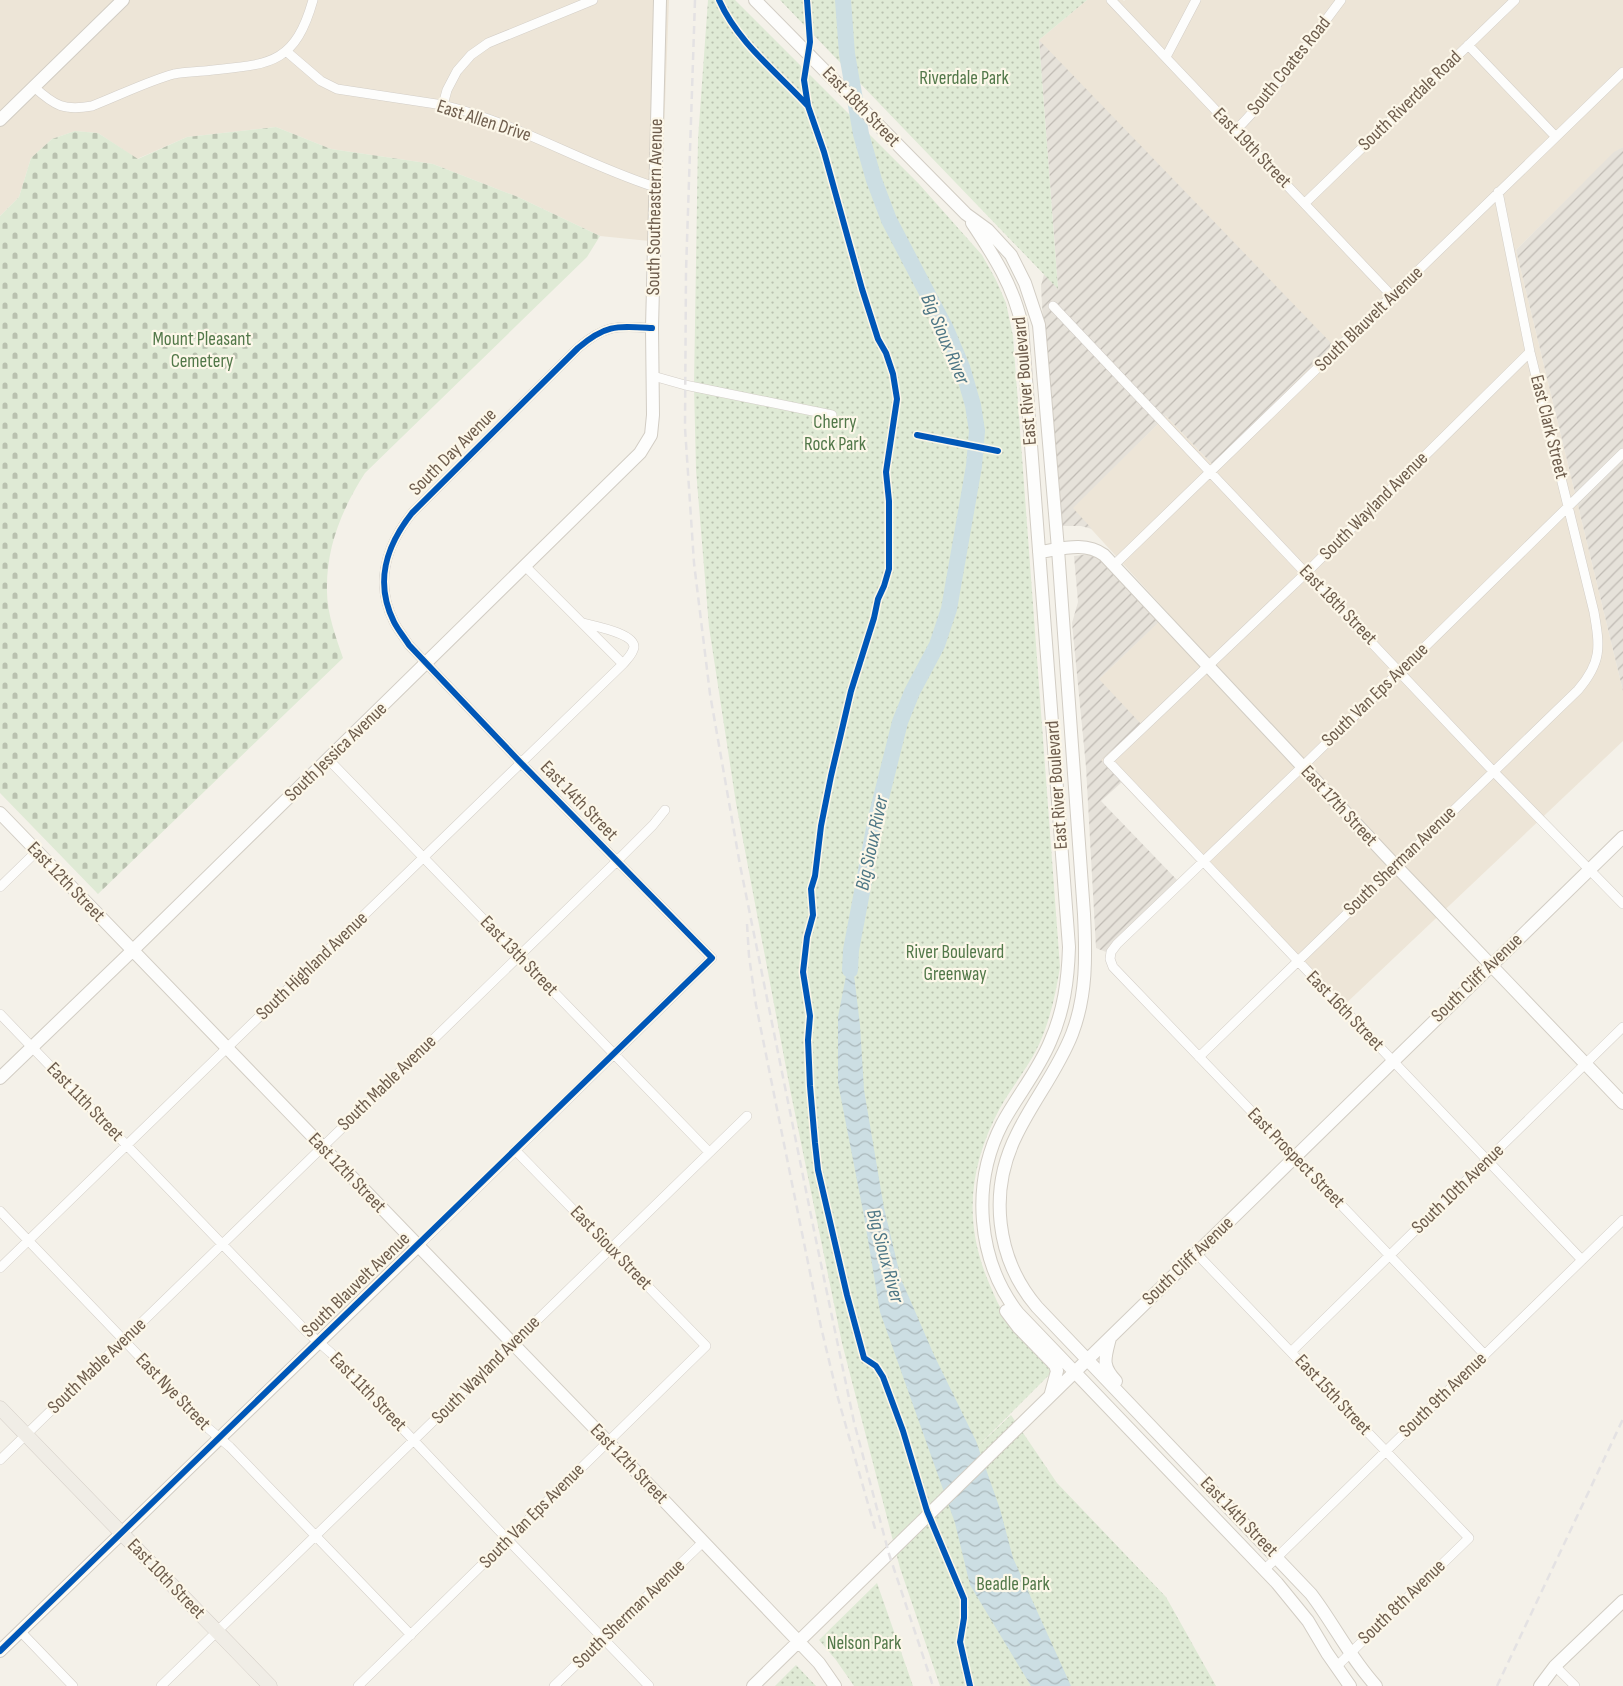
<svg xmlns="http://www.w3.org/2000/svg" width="1623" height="1686" viewBox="0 0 1623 1686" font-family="'Sofia Sans Condensed',sans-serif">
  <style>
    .residential { fill: #ede5d7 }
    .industrial { fill: url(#industrial-furrows) }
    .cemetery { fill: url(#cemetery-stones) }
    .park { fill: url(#park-dots); fill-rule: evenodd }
    .water { fill: url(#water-waves) }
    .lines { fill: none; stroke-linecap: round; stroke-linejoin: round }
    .river { stroke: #ccdee3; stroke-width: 16 }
    .street-casing { stroke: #d3cec7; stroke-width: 10 }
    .secondary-casing { stroke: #d2cdc4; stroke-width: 14 }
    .primary-casing { stroke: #d3cdc6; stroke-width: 15 }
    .street { stroke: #fdfdfc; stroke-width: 9 }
    .secondary { stroke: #fdfdfc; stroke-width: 12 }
    .primary { stroke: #f0ede6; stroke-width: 14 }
    .rail { stroke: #e4e2e3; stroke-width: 2.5; stroke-dasharray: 8 5; stroke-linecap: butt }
    .cycleway-casing { stroke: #fcf7e9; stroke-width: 9 }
    .cycleway { stroke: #0057b8; stroke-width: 6 }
    .labels { text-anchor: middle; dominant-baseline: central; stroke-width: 4.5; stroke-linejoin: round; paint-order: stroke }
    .street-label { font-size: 19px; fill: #6e5d4d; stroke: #fcf7e9 }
    .park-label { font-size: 19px; fill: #527849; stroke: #fcf7e9 }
    .water-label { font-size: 20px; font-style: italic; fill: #4d7685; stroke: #fcf7e9 }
  </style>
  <defs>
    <pattern id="industrial-furrows" width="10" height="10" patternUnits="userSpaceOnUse" patternTransform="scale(1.25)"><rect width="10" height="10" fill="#e6e2da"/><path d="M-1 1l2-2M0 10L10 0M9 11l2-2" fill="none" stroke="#bfbab3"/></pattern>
    <pattern id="cemetery-stones" width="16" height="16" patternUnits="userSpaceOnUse" patternTransform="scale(1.25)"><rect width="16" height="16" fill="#dfead5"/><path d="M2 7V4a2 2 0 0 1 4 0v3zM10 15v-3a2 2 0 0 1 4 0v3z" fill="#b9c1af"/></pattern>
    <pattern id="park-dots" width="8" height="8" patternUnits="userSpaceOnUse" patternTransform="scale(1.25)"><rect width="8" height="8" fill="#dfead5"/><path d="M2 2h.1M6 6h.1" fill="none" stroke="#b9c1af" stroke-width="1.8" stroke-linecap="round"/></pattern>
    <pattern id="water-waves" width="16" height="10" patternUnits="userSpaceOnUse" patternTransform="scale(1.25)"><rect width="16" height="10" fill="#ccdee3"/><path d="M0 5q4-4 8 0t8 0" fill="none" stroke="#aab7ba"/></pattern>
  </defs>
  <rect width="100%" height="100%" fill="#f4f1e9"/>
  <path class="residential" d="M0,0H669L661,211L659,242L600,236L518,197L433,164L331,149L276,127L187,137L137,159L98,133L75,131L52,139L31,158L19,197L0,216Z
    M1087,0H1123L1124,1L1125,0H1623V147L1614,153L1516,250L1623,691V741L1339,1010L1101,761L1098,680L1168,613L1072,508L1166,416L1212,464L1039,40Z"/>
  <path class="industrial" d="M1039,40L1333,345L1212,464L1166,416L1073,508L1092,529L1081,526H1060L1043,322L1041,286L1044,274L1058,288Z
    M1623,147V691L1516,250L1614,152Z
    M1089,554L1098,558L1159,622L1099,679L1141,724L1101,760L1122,782L1101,801L1178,881L1106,952L1096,948L1086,767L1072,623L1078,602L1074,556Z"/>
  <path class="cemetery" d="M276,127L331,149L433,164L518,197L600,236L587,257L365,473C342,509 326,547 327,591C327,614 336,637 343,658L98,894L0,793V216L19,197L31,158L52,139L75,131L98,133L138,159L187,137Z"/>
  <path class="park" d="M708,0H735L919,184L982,255L996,280L1006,303L1013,336L1060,967C1056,992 1051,1016 1041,1040C1031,1064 1013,1085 1000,1108C969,1166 963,1222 989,1283C994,1295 1000,1309 1008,1320C1021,1338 1038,1354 1053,1371L974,1450L1011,1415L1057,1483L1166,1597L1216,1686H940L900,1568L842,1343L791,1094L736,803L709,627L696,470L694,386L698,139ZM895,744V745L857,919L876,818Z
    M780,0H1087L1039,40L1058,289Z
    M877,1583L913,1686H854L836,1660L819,1640Z
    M796,1665L816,1686H775Z"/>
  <path class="water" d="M851,950L860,1025L864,1090L884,1208L901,1279L934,1355L976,1441L1000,1509L1013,1558L1071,1686H1031L970,1585L955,1523L880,1312L864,1216L838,1083V1017Z"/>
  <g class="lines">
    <path class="river" d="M843,0L847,54L861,134L874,180L889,220L946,329L962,367L973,405L977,431L974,466L949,609L937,645L912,692L900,722L876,818L851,950L850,970"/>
    <g class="street-casing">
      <path id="street" d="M1111,0L1392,296
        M1468,45L1556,137
        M286,51L321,81L337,89L443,105C517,123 583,164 655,187
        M1166,57L1196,0
        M34,87C55,106 64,111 92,106C118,96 148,81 174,74C184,72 194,72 204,71C266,64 294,68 313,0
        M443,105L447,90L457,71L471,55L488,43L593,0
        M1235,131C1275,91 1307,45 1341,0
        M1305,203L1515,0
        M1053,306L1493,771L1623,904
        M1530,352L1307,572L1108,761L1582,1260
        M653,376L685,385L832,415
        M1114,565L1623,72
        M525,566L623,664C627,659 633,654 634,647C634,633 594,626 583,623
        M328,759L709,1152
        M0,887L37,851
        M0,1014L306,1331L331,1353L508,1540L649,1686
        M1199,1057L1578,690C1602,662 1600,647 1594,612L1530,352L1498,192
        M0,1211L209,1429L230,1447L411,1635
        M418,1246L712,958L521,763L409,645C404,637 398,630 394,622C374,582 386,546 412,513L578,348C606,324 617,326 652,328
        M1196,1253L1469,1538L1336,1667
        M0,1268L623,664
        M1292,1351L1623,1027
        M1485,1355L1113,967L1110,959L1111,952L1117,944L1302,767L1623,453
        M0,1460L617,861L653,825L665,810
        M1264,1570L1623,1220
        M21,1632L73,1686
        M1555,1666L1575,1686
        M161,1686L747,1116
        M358,1686L706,1346L515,1150
        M554,1686L703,1542"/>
    </g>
    <g class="secondary-casing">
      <path id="secondary" d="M755,0L966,214L988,230L1011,255L1025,283L1039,325L1058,549L1084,914C1086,955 1087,995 1072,1034C1058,1070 1034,1099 1017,1134C988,1191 996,1259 1037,1307L1311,1594C1334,1624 1350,1658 1376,1686
        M0,120L123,0
        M972,223C994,256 1014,287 1022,326L1069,947C1068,980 1064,1011 1050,1042C1038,1071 1017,1096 1002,1124C971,1184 977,1260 1018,1313L1277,1583L1308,1621L1327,1653L1350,1686
        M1039,552C1061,549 1085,541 1104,555L1395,865L1623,1103
        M0,813L608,1442L798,1641L819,1663L835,1686
        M0,1078L132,951L640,453L651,435L653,415L652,328L660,0
        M1006,1311L1018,1327L1055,1365L1057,1371L1051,1393
        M1110,1338C1105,1358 1101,1365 1116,1381
        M0,1651L418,1246
        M753,1686L1623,837
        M1540,1686L1555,1666L1623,1601"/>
    </g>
    <g class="primary-casing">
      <path id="primary" d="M0,1408L270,1686"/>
    </g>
    <use href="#street" class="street"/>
    <use href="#secondary" class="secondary"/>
    <use href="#primary" class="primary"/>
    <path class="rail" d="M695,0L686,271L685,428L694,563L710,694L740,865L816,1240L854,1422L889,1554L933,1686
      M747,924L749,956L756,1005L821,1327L838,1398L876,1532
      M1497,1686L1623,1419"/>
    <g class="cycleway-casing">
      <path id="cycleway" d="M719,0C738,43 777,72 808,106
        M807,0L810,42L804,80L808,106L824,152L862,289L878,339L886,353L893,374L897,399L886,472L889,501V569L884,586L878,599L874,618L851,691L831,776L821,826L815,876L811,889L813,915L807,937L803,972L810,1016L808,1040L810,1086L815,1143L818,1170L847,1295L864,1358L876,1366L883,1377L903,1431L927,1511L964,1599V1618L960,1642L970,1686
        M917,435L998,451
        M0,1651L712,958L521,763L409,645C404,637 398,630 394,622C374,582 386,546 412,513L578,348C606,324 617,326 652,328"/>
    </g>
    <use href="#cycleway" class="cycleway"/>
  </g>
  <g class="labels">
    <g class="street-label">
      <text transform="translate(1289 66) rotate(-51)">South Coates Road</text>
      <text transform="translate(1410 101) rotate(-44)">South Riverdale Road</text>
      <text transform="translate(861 107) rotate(46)">East 18th Street</text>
      <text transform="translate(484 121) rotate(18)">East Allen Drive</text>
      <text transform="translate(1252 148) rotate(46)">East 19th Street</text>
      <text transform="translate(655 207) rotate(-89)">South Southeastern Avenue</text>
      <text transform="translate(1369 319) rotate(-44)">South Blauvelt Avenue</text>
      <text transform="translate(1025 381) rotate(-95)">East River Boulevard</text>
      <text transform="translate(1549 427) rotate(76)">East Clark Street</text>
      <text transform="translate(453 452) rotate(-45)">South Day Avenue</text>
      <text transform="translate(1374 506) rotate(-45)">South Wayland Avenue</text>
      <text transform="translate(1338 605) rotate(46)">East 18th Street</text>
      <text transform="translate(1375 695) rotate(-44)">South Van Eps Avenue</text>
      <text transform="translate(336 752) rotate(-44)">South Jessica Avenue</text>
      <text transform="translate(1057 785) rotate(-94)">East River Boulevard</text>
      <text transform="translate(579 801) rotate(46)">East 14th Street</text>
      <text transform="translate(1339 806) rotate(47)">East 17th Street</text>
      <text transform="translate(1400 861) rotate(-44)">South Sherman Avenue</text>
      <text transform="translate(66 882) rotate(46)">East 12th Street</text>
      <text transform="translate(519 956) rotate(46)">East 13th Street</text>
      <text transform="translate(312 966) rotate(-44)">South Highland Avenue</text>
      <text transform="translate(1477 978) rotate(-44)">South Cliff Avenue</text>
      <text transform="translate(1345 1011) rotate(46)">East 16th Street</text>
      <text transform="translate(387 1083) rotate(-44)">South Mable Avenue</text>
      <text transform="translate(85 1102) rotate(46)">East 11th Street</text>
      <text transform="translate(1296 1158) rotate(46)">East Prospect Street</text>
      <text transform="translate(347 1173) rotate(46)">East 12th Street</text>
      <text transform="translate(1458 1189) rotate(-44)">South 10th Avenue</text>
      <text transform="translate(611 1248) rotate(46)">East Sioux Street</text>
      <text transform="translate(1188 1261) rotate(-44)">South Cliff Avenue</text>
      <text transform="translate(356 1285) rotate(-44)">South Blauvelt Avenue</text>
      <text transform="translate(97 1366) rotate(-44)">South Mable Avenue</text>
      <text transform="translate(486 1370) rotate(-45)">South Wayland Avenue</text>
      <text transform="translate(173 1392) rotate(46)">East Nye Street</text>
      <text transform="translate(368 1392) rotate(46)">East 11th Street</text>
      <text transform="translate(1333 1395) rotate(47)">East 15th Street</text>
      <text transform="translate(1443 1395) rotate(-44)">South 9th Avenue</text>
      <text transform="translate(629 1464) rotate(46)">East 12th Street</text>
      <text transform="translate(532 1516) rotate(-45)">South Van Eps Avenue</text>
      <text transform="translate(1239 1517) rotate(46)">East 14th Street</text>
      <text transform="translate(166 1579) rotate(46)">East 10th Street</text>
      <text transform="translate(1402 1602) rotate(-44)">South 8th Avenue</text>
      <text transform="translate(629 1614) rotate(-44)">South Sherman Avenue</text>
    </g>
    <g class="park-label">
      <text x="964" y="78">Riverdale Park</text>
      <text x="202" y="339">Mount Pleasant<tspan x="202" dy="22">Cemetery</tspan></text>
      <text x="835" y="422">Cherry<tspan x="835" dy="22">Rock Park</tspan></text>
      <text x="955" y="952">River Boulevard<tspan x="955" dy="22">Greenway</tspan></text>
      <text x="1013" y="1584">Beadle Park</text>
      <text x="864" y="1643">Nelson Park</text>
    </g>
    <g class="water-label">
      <text transform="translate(945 339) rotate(67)">Big Sioux River</text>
      <text transform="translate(872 843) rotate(-78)">Big Sioux River</text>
      <text transform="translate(885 1256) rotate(75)">Big Sioux River</text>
    </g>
  </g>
</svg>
